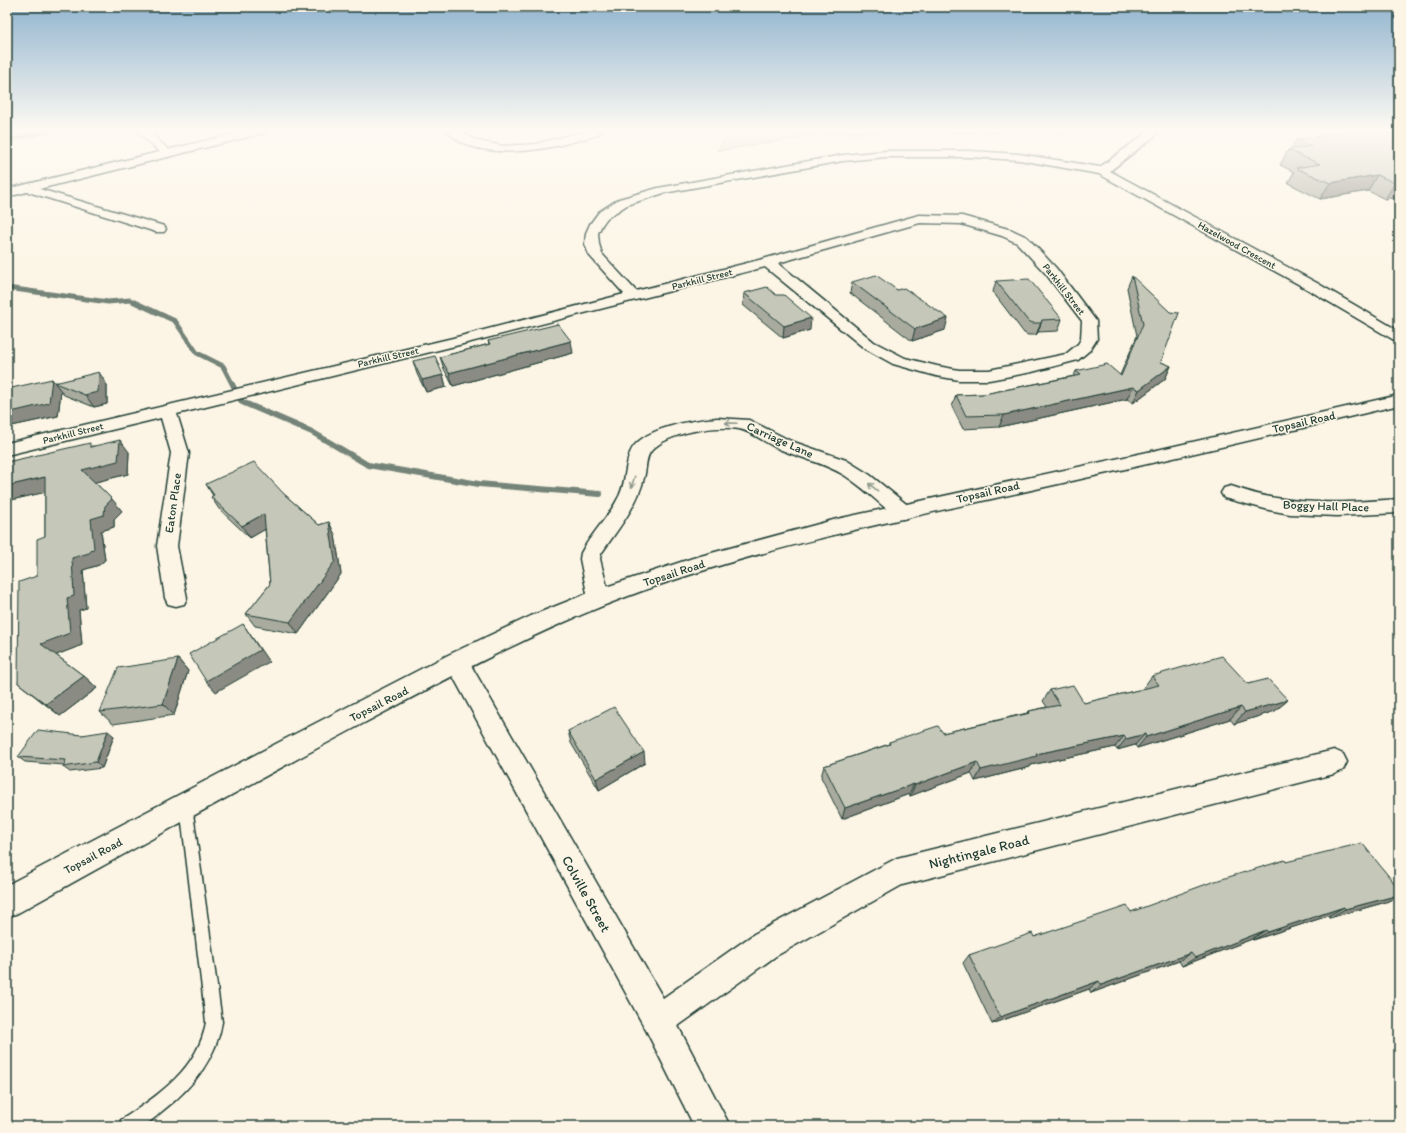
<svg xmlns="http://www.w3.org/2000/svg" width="1406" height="1133" viewBox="0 0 1406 1133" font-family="Itim,sans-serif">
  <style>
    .green { fill: #dcdacc; stroke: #7e8c80 }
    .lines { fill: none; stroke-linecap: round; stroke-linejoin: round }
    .stream-far2 { stroke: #758479; stroke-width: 4 }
    .stream-far1 { stroke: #758479; stroke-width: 5 }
    .stream { stroke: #758479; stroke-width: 6 }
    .service-casing { stroke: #1f3d34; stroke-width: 3 }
    .minor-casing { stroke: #1f3d34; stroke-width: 3 }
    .secondary-casing { stroke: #1f3d34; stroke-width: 3 }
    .primary-casing { stroke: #1f3d34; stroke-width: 3 }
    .service { fill: #fcf5e5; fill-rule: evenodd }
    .minor { fill: #fcf5e5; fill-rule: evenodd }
    .secondary { fill: #fcf5e5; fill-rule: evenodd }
    .primary { fill: #fcf5e5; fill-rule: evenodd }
    .wall { fill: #a9ab9f; stroke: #1f3d34 }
    .shaded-wall { fill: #8a8b82; stroke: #1f3d34 }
    .building { fill: #c5c7b9; stroke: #1f3d34 }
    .oneway { stroke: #8e998c }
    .labels { text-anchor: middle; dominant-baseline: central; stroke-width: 3; stroke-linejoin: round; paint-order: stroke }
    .far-street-label { font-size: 10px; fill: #1f3d34; stroke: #fcf5e5 }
    .street-label { font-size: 12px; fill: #1f3d34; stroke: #fcf5e5 }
    .near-street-label { font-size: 14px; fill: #1f3d34; stroke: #fcf5e5 }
  </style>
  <rect width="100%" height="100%" fill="#fcf5e5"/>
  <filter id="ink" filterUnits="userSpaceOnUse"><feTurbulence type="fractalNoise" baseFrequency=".025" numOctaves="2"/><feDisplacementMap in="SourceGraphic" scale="8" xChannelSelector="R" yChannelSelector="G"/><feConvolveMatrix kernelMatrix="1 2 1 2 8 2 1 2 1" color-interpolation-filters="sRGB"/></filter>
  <g filter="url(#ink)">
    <path class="green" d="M730,131H1069L1063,136L1047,132L846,133L813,135L717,151Z"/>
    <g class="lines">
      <path class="stream-far2" d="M7,140L50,131"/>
      <path class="stream-far1" d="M7,288L108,302L130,300L175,321L197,353L223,366L238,395"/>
      <path class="stream" d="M238,394L242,402L312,432L368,465L479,484L600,494"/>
      <g class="service-casing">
        <path id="service" d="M186,800L191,802L192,806L222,1022C216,1060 191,1089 161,1112C156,1117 147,1125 140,1126C134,1127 126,1126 119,1126L121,1120C158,1096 199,1068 206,1022L180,806L181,802Z"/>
      </g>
      <g class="minor-casing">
        <path id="minor" d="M137,131H149L173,154L168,157L164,156Z
          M447,131H460L478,141L503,146L536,144L585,131H602C596,137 584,139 576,141C541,151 475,162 447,131Z
          M1149,131H1161L1110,171L1317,283L1399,331V342L1394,340L1307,289L1099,174L1019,160L970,157H886L843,161L664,193L627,205L607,218L602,225L598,233L599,244L602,254L636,291L763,259L919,215L962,216L1012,230L1027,237L1056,268L1096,321L1097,339L1090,350L1078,360L1032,372L989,380H959L936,376L893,364L864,348L765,267L459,345L177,414L189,453L177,546L187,598L184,604L176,606L168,604L165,598L157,546L171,453L161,418L7,455V443L453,338L624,294L589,255L585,244L586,233L590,224L599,212L619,199L658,188L843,155L886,151H970L1019,154L1100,167ZM920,223L961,224L1002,236L1017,243L1046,274L1082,321L1081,339L1078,344L1066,354L989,370H959L937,366L905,358L874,342L778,263Z
          M26,185L164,226L166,229L164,232H156L22,190L20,188L22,186Z
          M717,418L749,420L791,441L846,460L870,475L910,507L913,512L910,517L903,519L896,517C879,503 863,487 844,475C824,463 801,458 779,449C767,444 751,431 739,429C715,425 669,432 652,450C645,457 647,468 644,478C637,507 617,530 601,554L600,559L610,598L607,604L599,606L591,604L588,598L580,559L581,553C591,534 607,519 617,500C626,486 624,469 630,453C639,428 694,420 717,418Z
          M1231,486C1246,491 1261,496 1276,498C1316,505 1358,502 1399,499V513L1337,516L1290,514L1269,510L1224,498L1221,493L1224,488Z
          M457,652L465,655L663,998L754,934L897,858L1334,750L1343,754L1347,762L1343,770L1334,774L902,885L776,956L678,1026L730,1126H694L647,1032L449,669L445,662L449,655Z"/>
      </g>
      <g class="secondary-casing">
        <path id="secondary" d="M245,131H265L264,133L7,197V189Z"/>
      </g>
      <g class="primary-casing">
        <path id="primary" d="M1399,395V405C1266,437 1133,468 1000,497C867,527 731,555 605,605C522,638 443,681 364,723C248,785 133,849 18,913L7,917V885L289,737L448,655L531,616L591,592L693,558L837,519L1157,450Z"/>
      </g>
      <use href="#service" class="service"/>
      <use href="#minor" class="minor"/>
      <use href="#secondary" class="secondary"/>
      <use href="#primary" class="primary"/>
    </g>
    <path class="wall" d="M1395,131L1399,197L1385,199L1368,191L1320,199L1288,183L1294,172L1280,165L1288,150L1291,149L1296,140Z
      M1132,276L1161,362L1171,366L1165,379L1133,403L1127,399L999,427L963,429L952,407L956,395L984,394L1074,376L1076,371L1120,375L1137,336L1127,288Z
      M996,281L1062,319L1058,331L1038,332L1036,335H1028L1024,333L993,292Z
      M852,282L945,330L912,341L850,293Z
      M744,293L810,330L783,338L743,305Z
      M488,341L573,353L453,386L444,369L440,357L489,344Z
      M413,361L443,375L446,387L426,392L417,374Z
      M55,382L107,385V404L94,407L64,395L61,391L58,416L7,427V389Z
      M93,446L129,452L128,474L95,482L122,511L114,519V527L101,531L105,560L99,565L83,570L86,608L79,610L82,645L56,655L84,676L97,688L60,716L18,683L37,576L45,536V492L7,501V462Z
      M206,484L284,494L319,525L329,522L335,535L341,574L298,634L255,626L246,614L270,584L265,529L250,538L219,509L211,497L213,496Z
      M178,659L188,671L174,715L113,724L100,712Z
      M1152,676L1248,684L1288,700L1275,711L1234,724L1230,719L1137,748L1135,745L1117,750L1115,747L1031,765L1030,767L975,781L971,773L910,796L909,794L842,819L821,777L824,766L889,744V742L943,733L1027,713L1029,711L1047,707L1043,701L1050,690L1084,703L1143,689V688Z
      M568,731L645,763L599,790L571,743Z
      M82,735L114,736L102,768L70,772L63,767L64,765L25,762L18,757Z
      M1286,862L1399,889V896L1386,902L1329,918L1328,916L1253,940L1252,939L1182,966L1179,961L1091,993L1089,989L992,1024L963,963L969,955L1034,937L1131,912Z"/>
    <path class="shaded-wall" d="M1377,175L1368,191L1320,199L1330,183Z
      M1399,182V197L1385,199L1395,183Z
      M811,318L810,330L783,338L784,326Z
      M948,318L945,330L912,341L915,329Z
      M1042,320L1038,332L1036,335L1041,323Z
      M571,341L573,353L453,386L449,373Z
      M1171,366L1165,379L1133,403L1139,390Z
      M99,372L107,385V404L94,407L85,395Z
      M443,375L446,387L426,392L422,380Z
      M52,379L61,391L58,416L7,427V413Z
      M1133,387L1127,399L999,427L1004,415Z
      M120,440L129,452L128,474L92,483L82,470Z
      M45,477L55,490L7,501V486Z
      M112,499L122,511L114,519V527L101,531L105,560L99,565L83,570L86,608L79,610L82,645L54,656L41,644L67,598L72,558L91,519Z
      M264,514L271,526L250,538L242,526Z
      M329,522L335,535L341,574L298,634L290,622Z
      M243,624L269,662L216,692L206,681Z
      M178,659L188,671L174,715L163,704Z
      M84,676L97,688L60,716L46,704Z
      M1288,700L1275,711L1234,724L1245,712Z
      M1241,707L1230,719L1137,748L1146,737Z
      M108,731L114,736L102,768L96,762Z
      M1145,734L1135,745L1117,750L1126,739Z
      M1124,736L1115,747L1031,765L1030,767L975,781L981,770L1036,754Z
      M644,752L645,763L599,790L596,779Z
      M977,762L971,773L910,796L915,785Z
      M914,784L909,794L842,819L845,808Z
      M1399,895V896L1386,902L1329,918L1345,909Z
      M1344,907L1328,916L1253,940L1268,932Z
      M1266,930L1252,939L1182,966L1195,958Z
      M1191,953L1179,961L1091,993L1101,985Z
      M1099,981L1089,989L992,1024L1000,1017Z"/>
    <path class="building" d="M1352,131H1395L1399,133V182L1395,183L1377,175L1330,183L1296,168L1320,164L1288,150L1312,146L1296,140Z
      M876,275L897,290L904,288L948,318L915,329L852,282Z
      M1132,276L1170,312L1179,313L1161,362L1171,366L1139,390L1133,387L1004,415L966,416L956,395L984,394L1081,375L1076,371L1107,364L1121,376L1143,324Z
      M1029,279L1062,319L1042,320L1041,323H1033L1028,321L996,281Z
      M767,287L776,295H784L811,318L784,326L744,293Z
      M558,324L571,341L449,373L440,357L490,344L488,341Z
      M435,356L443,375L422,380L413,361Z
      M99,372L98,392L85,395L55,383Z
      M52,379L49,403L7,413V389Z
      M120,440L118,461L82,470L112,499L105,506L104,515L91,519L94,548L89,553L72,558L74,596L67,598L70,633L41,644L84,676L46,704L18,683L19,582L37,576V539L45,536V477L7,486V462L90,443V447Z
      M254,462L284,494L319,525L329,522L335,561L290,622L246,614L270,584L264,514L242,526L211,497L214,495L206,484Z
      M243,624L260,650L206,681L189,654Z
      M1222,656L1248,684L1268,679L1288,700L1245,712L1241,707L1146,737L1145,734L1126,739L1124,736L1036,754L1037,756L981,770L977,762L915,785L914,784L845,808L824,766L890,744L889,742L938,726L943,733L1030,713L1029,711L1060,705L1050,690L1073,685L1084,703L1159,685L1152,676Z
      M178,659L163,704L100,712L118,668Z
      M614,707L644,752L596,779L568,731Z
      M38,730L82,735L108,731L96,762L63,767L66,760L18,757Z
      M1362,843L1399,889V895L1345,909L1344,907L1268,932L1266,930L1195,958L1191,953L1101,985L1099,981L1000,1017L969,955L1032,933L1034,937L1127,906L1131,912L1212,882L1285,860L1286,862Z"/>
    <defs><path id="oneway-shaft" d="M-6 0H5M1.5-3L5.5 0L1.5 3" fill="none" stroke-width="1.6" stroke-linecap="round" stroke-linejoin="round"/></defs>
    <g class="oneway">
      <use href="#oneway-shaft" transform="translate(731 423) rotate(-178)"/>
      <use href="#oneway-shaft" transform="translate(633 482) rotate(106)"/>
      <use href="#oneway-shaft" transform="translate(873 487) rotate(-141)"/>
    </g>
  </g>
  <linearGradient id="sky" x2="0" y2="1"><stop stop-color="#91b4ce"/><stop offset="0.45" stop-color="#fefaf3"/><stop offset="1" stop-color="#fefaf3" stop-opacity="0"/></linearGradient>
  <rect width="1406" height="290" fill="url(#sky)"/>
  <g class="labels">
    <g class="far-street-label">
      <text transform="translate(1237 245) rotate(29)">Hazelwood Crescent</text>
      <text transform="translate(702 279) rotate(-14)">Parkhill Street</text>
      <text transform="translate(1064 289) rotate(52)">Parkhill Street</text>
      <text transform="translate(388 357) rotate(-13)">Parkhill Street</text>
      <text transform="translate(73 433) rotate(-14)">Parkhill Street</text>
    </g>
    <g class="street-label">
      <text transform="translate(1304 422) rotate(-13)">Topsail Road</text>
      <text transform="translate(780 440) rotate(24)">Carriage Lane</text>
      <text transform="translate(988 492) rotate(-13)">Topsail Road</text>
      <text transform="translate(173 503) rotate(-82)">Eaton Place</text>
      <text transform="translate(1326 506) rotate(2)">Boggy Hall Place</text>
      <text transform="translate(674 573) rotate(-18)">Topsail Road</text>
      <text transform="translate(379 704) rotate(-27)">Topsail Road</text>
      <text transform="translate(93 856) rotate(-28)">Topsail Road</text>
    </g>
    <g class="near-street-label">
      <text transform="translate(979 852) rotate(-14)">Nightingale Road</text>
      <text transform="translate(586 894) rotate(61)">Colville Street</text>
    </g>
  </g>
  <rect width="1406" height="1133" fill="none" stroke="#fcf5e5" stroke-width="24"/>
  <rect x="12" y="12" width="1382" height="1109" fill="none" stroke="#1f3d34" stroke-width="1.5" filter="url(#ink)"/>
</svg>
